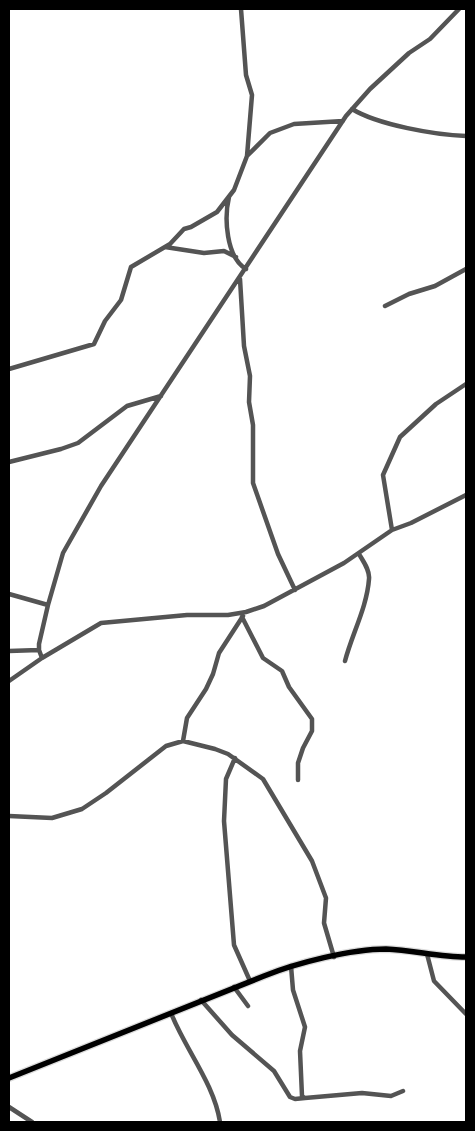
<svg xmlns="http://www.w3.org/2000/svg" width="475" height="1131" viewBox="0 0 475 1131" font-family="Rubik,sans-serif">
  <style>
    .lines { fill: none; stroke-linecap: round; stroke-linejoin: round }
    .major-casing { stroke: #dbdbdb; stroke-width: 8 }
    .minor { stroke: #545454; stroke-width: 4.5 }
    .major { stroke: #000; stroke-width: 5.5 }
  </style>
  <rect width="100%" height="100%" fill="#fff"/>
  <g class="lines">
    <g class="major-casing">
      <path id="major" d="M9,1078L264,976C296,963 351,949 386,949C413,950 439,957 466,957"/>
    </g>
    <path class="minor" d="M241,9L246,75L252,95L247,156
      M352,109C378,125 436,135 466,136
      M229,197C224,218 226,257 246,269
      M165,247L204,253L224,251L236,257
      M240,279L244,346L250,376L249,402L253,425V483L278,554L295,590
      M385,306L409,294L435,286L466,269
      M9,369L94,344L105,321L121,300L131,267L170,244L184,229L191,227L217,212L234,190L247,156L270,133L294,124L343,121
      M9,462L61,449L78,443L127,406L161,396
      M392,530L383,475L400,437L436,404L466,384
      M9,594L48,605
      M242,617L263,658L282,671L289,687L312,719V731L303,748L298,763V780
      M9,651L39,650
      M42,658L39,650V644L48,605L63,553L101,486L346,116L370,89L409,53L430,39L459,9
      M345,661C352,634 367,607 369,579C370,570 363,561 359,554
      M9,681L42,658L101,623L187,615H228L246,612L264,606L344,563L392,530L411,523L466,495
      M183,741L187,718L206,689L213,674L219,653L243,616
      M235,758L226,779L224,821L234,945L250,981
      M9,816L52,818L82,809L106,793L166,746L183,741L215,749L228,754L263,779L312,861L326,898L324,923L334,957
      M427,954L434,981L466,1014
      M291,966L293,990L305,1027L300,1051L302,1096L305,1098L362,1093L391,1096L403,1091
      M234,987L248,1006
      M201,1000L232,1035L274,1071L290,1097L295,1099L305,1098
      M171,1013C185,1049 214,1083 220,1122
      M9,1107L32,1122"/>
    <use href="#major" class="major"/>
  </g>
  <rect width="475" height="1131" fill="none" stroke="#000000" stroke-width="20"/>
</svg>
